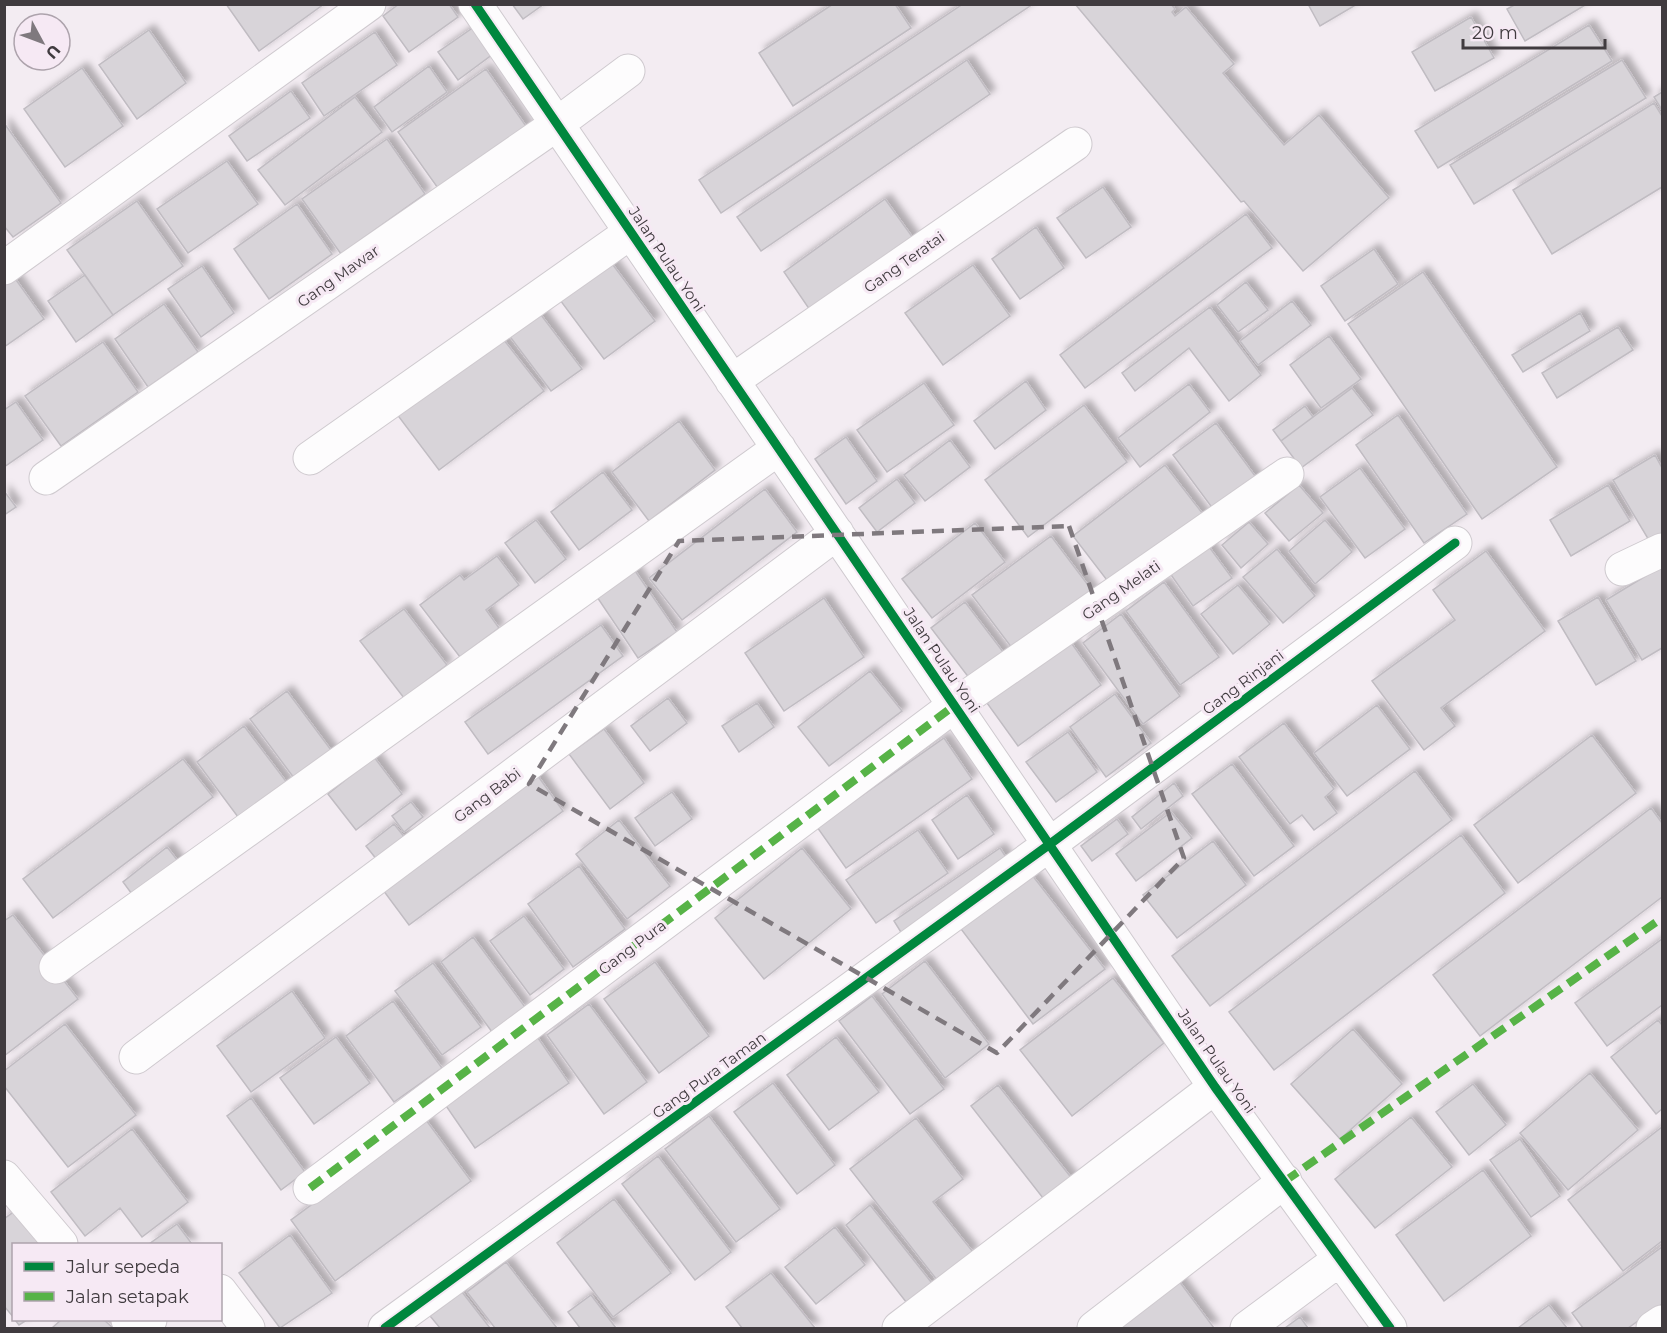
<svg xmlns="http://www.w3.org/2000/svg" width="1667" height="1333" viewBox="0 0 1667 1333" font-family="Montserrat,sans-serif">
  <style>
    .building { fill: #d8d4d9; stroke: #c0bcc2; stroke-width: 1.5; filter: url(#shadow) }
    .lines { fill: none; stroke-linecap: round; stroke-linejoin: round }
    .street-casing { stroke: #cfcacf; stroke-width: 35 }
    .street { stroke: #fdfcfd; stroke-width: 33 }
    .quiet { stroke: #57b347; stroke-width: 8; stroke-dasharray: 15 8; stroke-linecap: butt }
    .cycleway-casing { stroke: #f6e9f4; stroke-width: 13 }
    .cycleway { stroke: #00873e; stroke-width: 9 }
    .marked { fill: none; stroke: #7f797e; stroke-width: 4.5; stroke-dasharray: 12 8; stroke-linejoin: round }
    .labels { text-anchor: middle; dominant-baseline: central; stroke-width: 6; stroke-linejoin: round; paint-order: stroke }
    .street-label { font-size: 15px; fill: #403b3f; stroke: #f6e9f4 }
  </style>
  <defs>
    <filter id="shadow"><feDropShadow dx="5.5" dy="-5.5" stdDeviation="3" flood-color="#0004"/></filter>
  </defs>
  <rect width="100%" height="100%" fill="#f3ecf2"/>
  <path class="building" d="M226,4H324L259,51Z
    M399,4H449L458,17L409,52L383,16Z
    M512,4H544L523,19Z
    M833,4H895L911,28L793,106L759,53Z
    M963,4H1033L721,213L699,180Z
    M1075,4H1171L1175,9L1172,12L1175,16L1186,7L1234,64L1223,73L1284,145L1319,115L1389,198L1303,271L1244,201L1241,202Z
    M1308,4H1353L1354,6L1320,26Z
    M1516,4H1587L1525,41L1507,9Z
    M1471,17L1494,58L1435,91L1412,52Z
    M1589,25L1612,61L1438,168L1415,131Z
    M474,27L493,54L458,80L438,52Z
    M149,30L186,83L137,119L99,65Z
    M375,32L397,65L324,116L302,83Z
    M967,60L990,94L761,251L737,217Z
    M1622,60L1646,98L1474,204L1450,165Z
    M429,66L447,92L392,132L374,107Z
    M82,68L123,126L65,167L24,109Z
    M486,69L528,129L440,191L398,132Z
    M291,91L310,118L247,161L229,136Z
    M1662,92V110L1654,97Z
    M355,97L382,132L285,205L258,170Z
    M1654,103L1662,116V187L1552,254L1513,190Z
    M4,123L61,203L13,237L4,226Z
    M387,139L425,194L341,254L302,199Z
    M227,161L258,204L188,253L157,209Z
    M1103,187L1131,227L1086,258L1057,218Z
    M885,199L916,242L814,316L784,272Z
    M137,201L183,266L113,315L67,250Z
    M297,204L332,254L269,299L234,249Z
    M1246,214L1272,248L1085,388L1060,355Z
    M1036,227L1064,268L1020,299L992,259Z
    M1374,249L1398,284L1345,321L1321,286Z
    M610,261L655,321L604,359L560,300Z
    M973,265L1010,316L943,365L905,313Z
    M202,266L234,313L201,337L168,289Z
    M1423,272L1557,467L1482,519L1348,324Z
    M85,275L113,315L76,342L48,301Z
    M14,277L44,319L4,347V283Z
    M1246,282L1268,310L1238,332L1217,305Z
    M1292,301L1311,325L1258,365L1240,341Z
    M164,304L198,352L148,387L115,339Z
    M1210,307L1261,375L1229,401L1189,348L1135,391L1122,373Z
    M538,311L582,369L551,391L508,334Z
    M1580,313L1590,331L1523,372L1512,355Z
    M1618,327L1633,350L1557,398L1542,373Z
    M500,335L544,391L439,470L396,413Z
    M1329,336L1361,379L1321,408L1290,365Z
    M103,342L138,392L61,446L25,396Z
    M1026,381L1046,410L995,449L974,421Z
    M924,383L954,425L887,472L857,430Z
    M1189,384L1210,412L1140,467L1118,438Z
    M1352,388L1373,415L1301,468L1281,441Z
    M16,402L43,440L4,467V410Z
    M1084,405L1127,462L1028,537L985,480Z
    M1305,406L1313,417L1281,441L1273,430Z
    M1398,415L1467,514L1424,543L1356,445Z
    M679,421L715,470L649,521L612,472Z
    M1216,423L1261,484L1219,517L1173,455Z
    M846,437L877,481L846,504L815,459Z
    M950,440L970,467L925,501L904,475Z
    M1655,455L1662,468V535L1650,542L1613,480Z
    M1165,465L1206,518L1113,588L1073,536Z
    M1360,468L1405,529L1365,558L1320,497Z
    M603,472L632,510L579,550L551,512Z
    M897,479L915,503L877,532L859,508Z
    M1299,485L1323,513L1289,541L1265,513Z
    M1608,485L1630,521L1571,556L1550,520Z
    M765,489L797,532L682,620L649,578Z
    M4,491L16,507L4,515Z
    M536,520L566,559L535,583L505,543Z
    M1325,520L1352,552L1315,584L1289,551Z
    M1249,522L1268,544L1241,568L1222,545Z
    M975,523L1005,562L932,618L902,579Z
    M1051,536L1094,593L1015,652L972,595Z
    M1207,544L1232,578L1193,606L1169,572Z
    M1277,549L1315,596L1283,623L1243,577Z
    M1486,551L1545,631L1441,708L1455,726L1424,750L1372,681L1455,620L1433,590Z
    M497,556L519,585L486,610L499,628L460,657L420,605L460,575L464,580Z
    M631,565L677,632L638,658L593,591Z
    M1662,566V648L1642,660L1606,600Z
    M1164,582L1219,657L1180,685L1126,611Z
    M1238,585L1270,624L1233,654L1201,614Z
    M1598,597L1636,661L1596,685L1558,621Z
    M824,598L864,657L784,711L745,653Z
    M965,602L1010,661L976,687L931,628Z
    M404,609L447,665L404,698L360,641Z
    M1121,614L1180,696L1143,724L1083,643Z
    M601,625L623,656L488,754L465,722Z
    M1070,641L1101,685L1018,746L987,703Z
    M870,671L902,711L829,766L798,727Z
    M287,691L334,754L297,782L250,719Z
    M1115,694L1151,743L1106,777L1070,727Z
    M668,698L687,723L650,751L631,726Z
    M757,703L774,727L739,752L722,726Z
    M1377,705L1410,749L1347,796L1314,753Z
    M1284,723L1334,789L1325,797L1337,813L1314,830L1302,815L1290,824L1239,757Z
    M244,726L288,784L241,821L197,762Z
    M604,729L644,783L610,809L569,754Z
    M1068,732L1097,772L1056,802L1026,762Z
    M1592,735L1636,793L1518,883L1474,825Z
    M944,738L972,779L846,868L817,827Z
    M374,757L402,794L356,830L328,794Z
    M183,759L213,797L53,918L23,879Z
    M1232,764L1294,846L1254,876L1192,794Z
    M1415,771L1452,820L1210,1006L1172,956Z
    M535,772L563,811L409,925L380,886Z
    M1174,783L1183,796L1141,829L1132,817Z
    M672,792L692,819L655,846L635,818Z
    M967,795L994,834L958,859L932,820Z
    M411,802L423,817L404,832L392,816Z
    M1651,808L1662,823V897L1480,1036L1433,975Z
    M1171,812L1192,838L1136,881L1116,854Z
    M1117,819L1128,834L1092,861L1081,846Z
    M619,820L670,886L627,919L576,854Z
    M394,824L413,848L385,870L366,846Z
    M918,830L948,873L876,923L846,880Z
    M1461,835L1505,893L1274,1070L1229,1012Z
    M1213,841L1246,885L1177,938L1143,895Z
    M167,847L182,866L137,901L123,882Z
    M802,848L851,909L764,979L715,918Z
    M1000,848L1013,868L907,942L894,921Z
    M579,866L625,929L573,967L528,904Z
    M1032,875L1105,969L1033,1024L961,929Z
    M13,915L78,999L4,1056V921Z
    M524,916L564,969L530,995L490,941Z
    M473,937L525,1007L492,1032L441,962Z
    M1662,939V1005L1607,1046L1575,1003Z
    M925,961L989,1044L945,1078L882,994Z
    M655,962L709,1036L659,1073L604,999Z
    M433,963L481,1027L442,1055L395,991Z
    M1113,978L1164,1043L1072,1116L1020,1050Z
    M292,991L325,1038L251,1092L217,1046Z
    M872,996L944,1089L910,1114L839,1021Z
    M393,1001L442,1068L394,1102L346,1036Z
    M589,1004L647,1082L604,1114L547,1035Z
    M1658,1020L1662,1025V1109L1656,1114L1611,1057Z
    M65,1024L136,1115L68,1167L4,1086V1071Z
    M1353,1029L1402,1084L1340,1139L1291,1084Z
    M536,1035L569,1083L475,1148L442,1100Z
    M336,1037L370,1083L314,1124L280,1078Z
    M836,1037L879,1092L829,1130L787,1075Z
    M1590,1073L1638,1130L1568,1190L1520,1133Z
    M773,1083L835,1165L797,1194L734,1112Z
    M1473,1084L1506,1125L1469,1155L1436,1112Z
    M998,1085L1077,1185L1050,1207L971,1106Z
    M251,1098L305,1172L281,1190L227,1116Z
    M709,1116L780,1209L736,1242L665,1149Z
    M1411,1117L1452,1167L1375,1228L1335,1179Z
    M916,1118L963,1179L933,1202L973,1252L937,1280L850,1169Z
    M426,1120L471,1181L335,1281L291,1220Z
    M1662,1127V1241L1623,1271L1568,1200Z
    M132,1129L188,1202L142,1237L120,1208L85,1236L51,1192Z
    M1520,1139L1560,1196L1531,1217L1490,1160Z
    M658,1156L731,1252L695,1280L622,1184Z
    M1483,1170L1531,1236L1444,1301L1396,1235Z
    M614,1199L671,1273L613,1317L557,1243Z
    M26,1203L58,1244H14V1318L4,1306V1219Z
    M870,1205L935,1287L910,1307L846,1225Z
    M177,1224L192,1244H149Z
    M835,1227L865,1265L816,1304L785,1267Z
    M290,1235L332,1293L280,1328L239,1273Z
    M1662,1247V1304L1628,1328H1583L1572,1313Z
    M506,1262L557,1328H495L467,1292Z
    M771,1273L815,1328H742L726,1307Z
    M1176,1277L1214,1328H1106Z
    M462,1292L490,1328H440L430,1316Z
    M591,1295L616,1328H580L568,1312Z
    M1549,1305L1567,1328H1518Z
    M1300,1317L1308,1328H1285Z
    M15,1320H27L19,1325Z
    M61,1320H104L113,1328H52Z"/>
  <g class="lines">
    <g class="street-casing">
      <path id="street" d="M475,4L1215,1087L1390,1328
        M4,268L369,4
        M732,381L1075,144
        M310,458L631,232
        M46,478L557,124L628,71
        M1622,569L1662,550
        M56,967L779,448
        M136,1057L837,533
        M4,1177L61,1244
        M310,1188L955,705L1287,474
        M220,1291L248,1328
        M128,1320L130,1321L150,1320
        M385,1328L1050,844L1455,543
        M899,1328L1215,1087
        M1094,1328L1285,1181
        M1247,1328L1340,1259
        M1653,1328L1662,1322"/>
    </g>
    <use href="#street" class="street"/>
    <path class="quiet" d="M1285,1181L1662,918
      M310,1188L955,705"/>
    <g class="cycleway-casing">
      <path id="cycleway" d="M475,4L1215,1087L1390,1328
        M385,1328L1050,844L1455,543"/>
    </g>
    <use href="#cycleway" class="cycleway"/>
  </g>
  <path class="marked" d="M1069,526L1184,858L997,1053L529,784L679,541Z"/>
  <g class="labels">
    <g class="street-label">
      <text transform="translate(667 259) rotate(56)">Jalan Pulau Yoni</text>
      <text transform="translate(904 262) rotate(-35)">Gang Teratai</text>
      <text transform="translate(338 276) rotate(-35)">Gang Mawar</text>
      <text transform="translate(1121 590) rotate(-35)">Gang Melati</text>
      <text transform="translate(942 660) rotate(56)">Jalan Pulau Yoni</text>
      <text transform="translate(1243 682) rotate(-37)">Gang Rinjani</text>
      <text transform="translate(487 795) rotate(-37)">Gang Babi</text>
      <text transform="translate(632 947) rotate(-37)">Gang Pura</text>
      <text transform="translate(1217 1061) rotate(55)">Jalan Pulau Yoni</text>
      <text transform="translate(709 1075) rotate(-36)">Gang Pura Taman</text>
    </g>
  </g>
  <rect width="1667" height="1333" fill="none" stroke="#403b3f" stroke-width="12"/>
  <rect x="12" y="1243" width="210" height="78" fill="#f6e9f4" stroke="#ada3ac" stroke-width="1.5"/>
  <rect x="24" y="1262" width="30" height="9" fill="#00873e" stroke="#ada3ac" stroke-width="1.5"/>
  <text x="66" y="1273" font-size="18" fill="#403b3f">Jalur sepeda</text>
  <rect x="24" y="1292" width="30" height="9" fill="#57b347" stroke="#ada3ac" stroke-width="1.5"/>
  <text x="66" y="1303" font-size="18" fill="#403b3f">Jalan setapak</text>
  <g transform="translate(42 42) rotate(131)"><circle r="28" fill="#f6e9f4" stroke="#ada3ac" stroke-width="1.5"/>
  <path d="M0-4.5L10 22L0 15L-10 22Z" fill="#7f797e"/>
  <text y="-9" font-size="16" font-weight="bold" text-anchor="middle" fill="#403b3f">U</text>
  </g>
  <path d="M1463 39v9h142v-9" fill="none" stroke="#403b3f" stroke-width="3"/>
  <text x="1472" y="39" font-size="18" fill="#403b3f" stroke="#f6e9f4" stroke-width="4.5" paint-order="stroke">20 m</text>
</svg>
